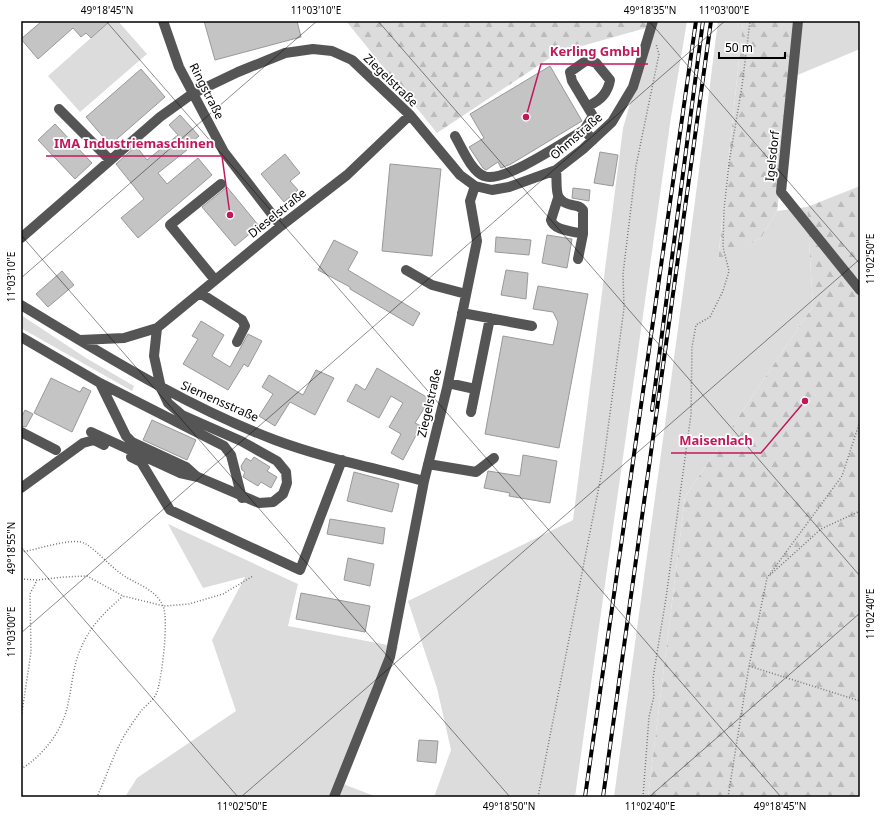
<svg xmlns="http://www.w3.org/2000/svg" width="881" height="818" viewBox="0 0 881 818" font-family="'Noto Sans',sans-serif">
  <style>
    .grass { fill: #dcdcdc }
    .forest { fill: url(#forest-firs) }
    .building { fill: #c4c4c4; stroke: #999 }
    .lines { fill: none; stroke-linecap: round; stroke-linejoin: round }
    .path { stroke: #777; stroke-width: 1.5; stroke-dasharray: 1 2; stroke-linecap: butt }
    .minor { stroke: #555; stroke-width: 10 }
    .rail-casing { stroke: #000; stroke-width: 4 }
    .rail { stroke: #fff; stroke-width: 2.5; stroke-dasharray: 8; stroke-linecap: butt }
    .ticks { fill: none; stroke: #000; stroke-width: 1; stroke-opacity: 0.45 }
    .labels { text-anchor: middle; dominant-baseline: central; stroke-width: 3.5; stroke-linejoin: round; paint-order: stroke }
    .street-label { font-size: 12px; fill: #000; stroke: #fff }
    .leader { fill: none; stroke: #c2185b; stroke-width: 1.5 }
    .callout-dot { fill: #c2185b; stroke: #fff; stroke-width: 1.5 }
    .callout-label { font-size: 13px; text-anchor: middle; font-weight: bold; fill: #c2185b; stroke: #fff; stroke-width: 3.5; stroke-linejoin: round; paint-order: stroke }
    .neatline { fill: none; stroke: #000; stroke-width: 1.5 }
    .ticks-label { font-size: 10px; text-anchor: middle; fill: #000 }
  </style>
  <defs>
    <pattern id="forest-firs" width="22" height="20" patternUnits="userSpaceOnUse"><rect width="22" height="20" fill="#dcdcdc"/><path d="M5 1l3.5 6h-7zM16 11l3.5 6h-7z" fill="#bbb"/></pattern>
  </defs>
  <rect width="100%" height="100%" fill="#fff"/>
  <path class="grass" d="M110,21H118L147,54L80,112L48,76Z
    M654,21H687L671,117L575,797H434L451,750L437,688L408,601L573,520L623,128Z
    M718,21H743L718,260L761,238L777,211L807,207L813,306L685,497L648,797H614C649,538 686,280 718,21Z
    M802,21H860V49L795,76Z
    M21,315L86,358L134,386L132,391L21,328Z
    M168,524L298,584L288,626L398,647L343,784L377,797H125L137,778L236,711L212,640L245,577L203,588Z"/>
  <path class="forest" d="M346,21H654L653,26L557,53L437,133Z
    M743,21H802L777,211L761,238L718,261Z
    M860,186V797H648L685,497L813,306L807,207Z"/>
  <path class="building" d="M42,21H110L91,38L86,33L81,37L73,28L38,59L21,39Z
    M204,21H297L301,37L215,60Z
    M550,66L582,121L511,164L501,168L498,162L486,170L483,168L469,147L484,138L470,114Z
    M141,69L165,97L110,145L86,117Z
    M180,115L199,136L185,148L187,150L158,173L167,184L198,158L212,175L138,238L121,218L144,199L116,164L136,146L147,160L178,135L169,125Z
    M55,124L92,163L75,179L38,140Z
    M600,152L618,155L613,186L594,183Z
    M285,154L300,173L290,181L298,190L284,202L261,174Z
    M390,164L441,169L432,256L382,251Z
    M227,187L259,226L235,246L202,207Z
    M573,188L590,190L589,201L572,198Z
    M547,235L572,239L567,268L542,263Z
    M496,237L531,240L529,255L495,252Z
    M334,240L358,252L348,270L420,313L413,326L350,289V287L318,270Z
    M506,270L528,273L526,299L501,295Z
    M62,271L74,285L48,307L36,294Z
    M538,286L588,294L559,448L485,434L503,336L553,345L558,322L553,312L533,309Z
    M201,321L224,335L212,356L230,367L248,334L262,341L248,367L244,364L228,390L183,364L198,339L192,336Z
    M377,368L430,399L415,423L421,426L403,460L391,453L401,434L389,427L403,403L391,396L379,418L347,401L356,384L365,390Z
    M316,370L334,378L315,415L290,402L275,426L259,416L273,394L262,387L269,375L303,395Z
    M51,378L80,392L83,387L91,391L72,432L34,413Z
    M25,410L33,414L26,427L21,426V418Z
    M152,420L196,440L187,460L143,440Z
    M523,455L557,461L550,503L509,496L510,493L484,488L488,471L520,476Z
    M254,457L270,467L267,471L277,477L271,488L261,482L258,486L243,477L245,472L242,470L241,466L246,458L251,461Z
    M354,472L399,484L392,512L347,501Z
    M330,519L385,528L383,544L327,534Z
    M348,558L374,564L370,586L344,580Z
    M301,593L370,606L365,632L296,619Z
    M419,740L438,741L436,763L417,761Z"/>
  <g class="lines">
    <path class="path" d="M21,552C37,550 74,536 86,544C100,553 111,568 126,577C139,585 156,590 163,606C169,619 162,678 157,692C154,700 146,705 141,711C135,719 129,728 124,736C113,756 106,777 97,797
      M770,575L821,529L860,511
      M21,579L37,580L64,577L87,576L123,596L164,606L189,604L223,594L253,576
      M749,666L860,701
      M21,719L31,652L30,594L37,580
      M21,769C43,756 63,730 68,704C72,686 73,665 81,648C90,626 105,612 123,596
      M538,797L603,466L624,308L623,274L636,166L659,54L656,44
      M643,797L649,717L654,696L653,678L666,598L691,414L692,347L696,325L710,317L723,291L729,271L723,247L724,209L729,163L742,86L750,21
      M728,797L749,666L767,578L842,476L860,421"/>
    <path class="minor" d="M163,21L179,67L224,152L281,226
      M798,21L781,192L860,290
      M59,109L110,160
      M584,130L593,116L572,81L570,72L587,60L596,63L610,80C608,93 600,101 588,106
      M455,136C462,148 471,171 484,176C503,184 565,141 584,130L593,140
      M556,170C558,188 552,201 572,205C577,206 580,206 583,210V234
      M475,186L492,190L509,187L556,170L583,149L612,122L633,87L653,21
      M558,198L551,220C554,231 573,231 583,234L578,259
      M21,238L160,117L192,94L238,72L285,53L313,49L332,51L352,60L410,115L460,175L475,186L470,201L477,241L447,388L424,481L390,657L334,797
      M406,270L432,285L466,294
      M215,280L170,225L221,184
      M200,293L242,320L245,326L237,342
      M21,305C103,354 185,406 275,440C323,458 375,468 424,481
      M462,313L532,326
      M21,337L100,383L126,436L132,442L186,467L196,476
      M80,340L124,338L157,328
      M100,383L224,446L231,455L242,498
      M448,383L475,389
      M471,412L490,318
      M21,432L56,450
      M91,432L180,473L198,477L259,503L273,502L283,494L287,483L286,472L277,461L241,441L182,415L168,403L161,388L154,356L157,328L281,226L347,175L410,115
      M131,457L141,462L170,510L300,570L342,460
      M428,464L476,472L494,458
      M21,488L83,443L94,440L104,445"/>
    <g class="rail-casing">
      <path id="rail" d="M652,410L703,21
        M585,797L696,21
        M603,797L711,21"/>
    </g>
    <use href="#rail" class="rail"/>
  </g>
  <path class="ticks" d="M106,21L781,797M378,21L860,576M649,21L860,264M21,235L510,797M21,278L317,21M21,547L238,797M21,633L725,21M241,797L860,259M649,797L860,613"/>
  <g class="labels">
    <g class="street-label">
      <text transform="translate(391 80) rotate(44)">Ziegelstraße</text>
      <text transform="translate(207 91) rotate(63)">Ringstraße</text>
      <text transform="translate(576 136) rotate(-41)">Ohmstraße</text>
      <text transform="translate(772 156) rotate(-84)">Igelsdorf</text>
      <text transform="translate(277 213) rotate(-39)">Dieselstraße</text>
      <text transform="translate(220 401) rotate(24)">Siemensstraße</text>
      <text transform="translate(429 403) rotate(-77)">Ziegelstraße</text>
    </g>
  </g>
  <path class="leader" d="M526 117L541 64H648M230 215L222 156H46M805 401L761 453H671"/>
  <g class="callout-dot">
    <circle cx="526" cy="117" r="4"/>
    <circle cx="230" cy="215" r="4"/>
    <circle cx="805" cy="401" r="4"/>
  </g>
  <g class="callout-label">
    <text x="595" y="56">Kerling GmbH</text>
    <text x="134" y="148">IMA Industriemaschinen</text>
    <text x="716" y="445">Maisenlach</text>
  </g>
  <rect width="881" height="818" fill="none" stroke="#ffffff" stroke-width="44"/>
  <path d="M719 52v6h66v-6" fill="none" stroke="#000000" stroke-width="2"/>
  <text x="725" y="52" font-size="12" fill="#000000" stroke="#ffffff" stroke-width="3" paint-order="stroke">50 m</text>
  <rect x="22" y="22" width="837" height="774" class="neatline"/>
  <g class="ticks-label">
    <text x="107" y="14">49°18'45"N</text>
    <text x="316" y="14">11°03'10"E</text>
    <text x="650" y="14">49°18'35"N</text>
    <text x="724" y="14">11°03'00"E</text>
    <text transform="translate(870 259) rotate(-90)" y="4">11°02'50"E</text>
    <text transform="translate(11 277) rotate(-90)" y="4">11°03'10"E</text>
    <text transform="translate(11 548) rotate(-90)" y="4">49°18'55"N</text>
    <text transform="translate(870 614) rotate(-90)" y="4">11°02'40"E</text>
    <text transform="translate(11 632) rotate(-90)" y="4">11°03'00"E</text>
    <text x="242" y="810">11°02'50"E</text>
    <text x="509" y="810">49°18'50"N</text>
    <text x="650" y="810">11°02'40"E</text>
    <text x="780" y="810">49°18'45"N</text>
  </g>
</svg>
